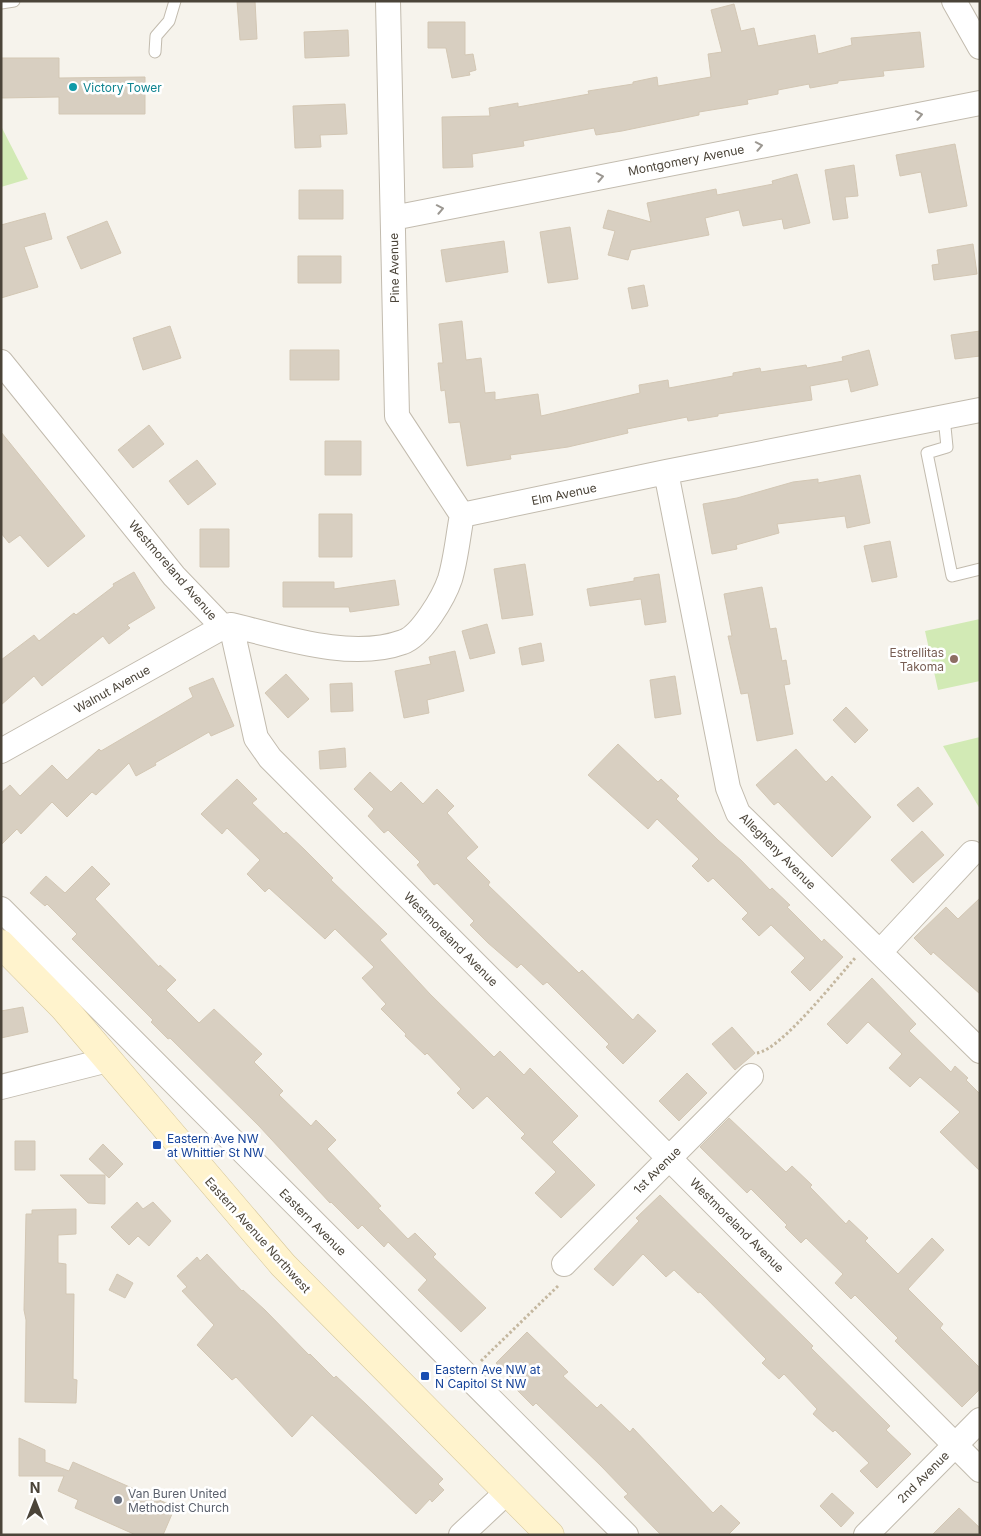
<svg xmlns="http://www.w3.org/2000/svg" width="981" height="1536" viewBox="0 0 981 1536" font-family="Inter,sans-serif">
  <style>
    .green { fill: #d2eab5 }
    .building { fill: #d8cfc1; stroke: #d3c7b4 }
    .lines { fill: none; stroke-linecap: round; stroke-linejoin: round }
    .lane-casing { stroke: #c2bbae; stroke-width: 13 }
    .street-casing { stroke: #c2bbae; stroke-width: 26 }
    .secondary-casing { stroke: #d6c79b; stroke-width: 29 }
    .path { stroke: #c4b79f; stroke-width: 3; stroke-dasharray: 2.5 2.5; stroke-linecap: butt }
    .lane { stroke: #fff; stroke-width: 11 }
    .street { stroke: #fff; stroke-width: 24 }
    .secondary { stroke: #fff3cd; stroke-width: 28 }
    .oneway { stroke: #9c9892 }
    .culture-dot { fill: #0f9aa8; stroke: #fff; stroke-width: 2 }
    .education-dot { fill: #8d6e63; stroke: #fff; stroke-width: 2 }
    .transit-dot { fill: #1a4fb4; stroke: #fff; stroke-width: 2 }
    .worship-dot { fill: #6b7280; stroke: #fff; stroke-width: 2 }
    .labels { text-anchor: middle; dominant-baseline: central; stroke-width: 5; stroke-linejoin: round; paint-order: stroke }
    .culture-label { font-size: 12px; fill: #0d838f; stroke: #fff; text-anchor: start }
    .street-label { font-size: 12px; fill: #4b4439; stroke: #fff }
    .education-label { font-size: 12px; fill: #785e54; stroke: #fff; text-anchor: end }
    .transit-label { font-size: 12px; fill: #164399; stroke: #fff; text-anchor: start }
    .worship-label { font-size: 12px; fill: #5b616d; stroke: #fff; text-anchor: start }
  </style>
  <rect width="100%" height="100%" fill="#f6f3ec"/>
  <path class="green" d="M1,126L28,179L1,187Z
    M980,619V681L938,690L925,631Z
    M980,737V809L943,746Z"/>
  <path class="building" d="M237,1H255L257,39L240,40Z
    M734,4L741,31L754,28L758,46L815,35L818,54L852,45L851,38L920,32L924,67L883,71L884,76L838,81V83L810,88L809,84L778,90V94L747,100L748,104L699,112V115L622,131L596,135L594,128L523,141L524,146L472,154L473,167L443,168L442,117L490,116L489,108L518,103V107L589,94L588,91L633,84V82L657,77L658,86L711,77L708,54L722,52L711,10Z
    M428,22H465V55L473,54L476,70L469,72L470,75L452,78L446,48H428Z
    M348,30L349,56L305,58L304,32Z
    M1,58H59V78L145,77V114H59V97L1,98Z
    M345,104L347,134L320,135L321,147L295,148L293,106Z
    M955,144L967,206L929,213L921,172L900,176L896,155Z
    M854,165L858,196L845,197L848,218L833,220L825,170Z
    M797,174L810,223L784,229L782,219L743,226L739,210L705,218L709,235L631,250L628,260L608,255L615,231L603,228L608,210L651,222L647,203L716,189L717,195L773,184L772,181Z
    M299,190H343V219H299Z
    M45,213L52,239L24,247L38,287L1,298V225Z
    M107,221L121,253L81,269L67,237Z
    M570,227L578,279L548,283L540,232Z
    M504,241L508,272L446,282L441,250Z
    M973,244L977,274L934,280L932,265L939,264L937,250Z
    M298,256H341V283H298Z
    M644,285L648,306L632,309L628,288Z
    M462,321L466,360L481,358L485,393L495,392V400L538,394L541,416L640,393L639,385L668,380L669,388L733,376V373L760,368L761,372L806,365L807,368L843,361L842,357L869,350L878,385L851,392L848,379L810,386L812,400L718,414V416L688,421L687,417L627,429L628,433L568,447L510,455L511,459L467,466L460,422L449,423L445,390L441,391L438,363H443L439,324Z
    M170,326L181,358L143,370L133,338Z
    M980,331V356L955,359L951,335Z
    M290,350H339V380H290Z
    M149,425L164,444L133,468L118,450Z
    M1,432L85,536L48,567L20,535L9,543L1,533Z
    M325,441H361V475H325Z
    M197,460L216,484L188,505L169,481Z
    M860,475L870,523L847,528L845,516L777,524L779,533L736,545L737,549L712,554L703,504L737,498L793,482L818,479V483Z
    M319,514H352V557H319Z
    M200,529H229V567H200Z
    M890,541L897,577L872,582L864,546Z
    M525,564L533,615L502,619L494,569Z
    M134,572L155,608L127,625L130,628L109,644L103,636L42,686L34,676L1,705V660L34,635L39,641L74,613L76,615L114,586L113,584Z
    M659,574L666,622L645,625L641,599L590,606L587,589L634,581V578Z
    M395,580L399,605L350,612L349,607H283V582H334V589Z
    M762,587L770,629L776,628L782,661L786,660L790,684L784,685L793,734L757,741L748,693L741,694L728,636H732L724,594Z
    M487,624L495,653L470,659L462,631Z
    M541,643L544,661L522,665L519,648Z
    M455,651L464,691L427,700L429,713L404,718L395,671L431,664L429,657Z
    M286,674L309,699L288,718L265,693Z
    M675,676L681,714L655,718L650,680Z
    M213,678L234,726L211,736L209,732L155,763L156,765L136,776L129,763L96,795L92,792L67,817L52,802L21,834L17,829L1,845V793L10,785L20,796L52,765L67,780L99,749L101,751L193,697L189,688Z
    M352,683L353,711L331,712L330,684Z
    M846,707L868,730L855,743L833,720Z
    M618,744L658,782L661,779L679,796L676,799L718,840L741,860L770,890L772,888L790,905L787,907L822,942L824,939L843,957L810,991L791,972L805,958L771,925L759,936L742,919L748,913L713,878L708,882L692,866L699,859L657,819L648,829L588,775Z
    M345,748L346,767L320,769L319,751Z
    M796,749L826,782L832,776L871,817L832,857L778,802L774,805L756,785Z
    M370,772L391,792L401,782L423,804L437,789L454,806L447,813L478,847L466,858L490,882L488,885L579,973L582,970L633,1020L638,1014L656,1031L623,1064L606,1047L609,1044L547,982L543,985L521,964L517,968L488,943L470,925L474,921L437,883L434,885L417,865L420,862L388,830L384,833L368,816L374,809L354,789Z
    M237,779L257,799L252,803L284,834L286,832L305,850L333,878L331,880L387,934L380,940L430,994L494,1057L500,1051L524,1075L530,1068L578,1116L552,1142L595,1185L561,1218L535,1193L556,1172L521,1138L525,1134L487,1096L473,1109L457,1093L461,1089L427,1053L425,1055L405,1036L406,1034L381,1009L386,1004L362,978L374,967L335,929L325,939L269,888L265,892L247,874L260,860L227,828L222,834L201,814Z
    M918,787L933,804L913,822L897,805Z
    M922,831L944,855L913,883L891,860Z
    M92,866L110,884L95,899L159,967L160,965L176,980L166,990L199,1023L214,1009L262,1054L254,1062L283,1091L279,1095L311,1126L316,1120L336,1140L327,1149L381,1206L378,1208L408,1239L415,1233L436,1254L433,1257L486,1308L461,1332L418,1290L427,1280L388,1242L384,1247L362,1225L358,1229L331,1202L330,1203L259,1126L170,1038L168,1039L151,1022L153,1020L72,939L77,934L47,904L45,906L30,893L46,876L65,893Z
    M980,898V994L933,952L931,955L914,938L946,907L958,919Z
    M872,978L916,1024L909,1031L951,1072L955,1066L968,1078L966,1080L980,1094V1171L940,1132L960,1112L920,1077L910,1087L889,1068L902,1054L868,1022L847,1044L827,1024Z
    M23,1007L28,1032L1,1038V1011Z
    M732,1027L755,1053L735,1070L712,1044Z
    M687,1073L707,1093L679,1121L659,1101Z
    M729,1118L786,1172L792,1166L812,1185L810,1187L846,1224L849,1220L868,1238L865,1241L898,1274L932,1238L944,1250L908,1289L943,1324L940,1328L980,1368V1389L962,1407L895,1341L898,1338L855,1295L851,1299L835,1283L843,1274L806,1238L801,1243L785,1227L787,1225L751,1189L747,1193L700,1147Z
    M15,1141H35V1170H15Z
    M103,1144L123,1164L109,1178L89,1159Z
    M60,1175H105V1204L88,1203Z
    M660,1195L813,1346L811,1348L890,1426L886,1430L911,1454L877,1488L860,1471L869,1463L835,1430L833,1432L813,1414L817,1409L784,1374L779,1379L762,1363L766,1359L700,1292L698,1293L674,1270L666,1277L643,1254L613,1286L594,1269L639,1221L636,1218Z
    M137,1202L143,1209L153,1202L171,1221L149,1246L138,1236L129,1245L111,1227Z
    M76,1209V1234L58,1235V1263L66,1264V1294H74L73,1379L77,1380L76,1403L25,1402L26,1320L24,1310L26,1214H32V1210Z
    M207,1254L242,1291L243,1290L265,1310L309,1355L310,1354L334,1378L336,1376L367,1405L443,1479L438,1484L444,1490L432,1502L430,1499L416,1514L312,1415L292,1437L236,1377L232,1380L197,1345L214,1325L182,1291L187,1287L177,1276L197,1257L200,1261Z
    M117,1274L133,1283L125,1298L109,1290Z
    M527,1332L568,1372L563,1376L597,1408L601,1404L630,1432L633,1428L713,1513L721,1505L740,1523L728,1535H661L624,1497L628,1494L601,1466L536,1403L533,1406L514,1387L517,1384L496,1363Z
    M19,1438L45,1450V1462L69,1471L73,1462L175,1507L163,1535H136L75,1508L78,1500L58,1491L64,1476H19Z
    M832,1493L854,1513L841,1527L820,1506Z
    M959,1508L980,1528V1535H932Z"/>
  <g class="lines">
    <g class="lane-casing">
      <path id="lane" d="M1,3L14,1
        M155,52L156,36L169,21L175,1
        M944,417L947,447L927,453L952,576L980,569"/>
    </g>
    <g class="street-casing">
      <path id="street" d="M388,1L397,416L462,515
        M954,1L980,47
        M393,218L980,103
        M1,362L174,576L223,627L231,625C282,637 351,661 403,642C421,636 444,597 450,579C456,559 458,536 462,515
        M666,472L728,788L738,813L980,1051
        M462,515L666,472L980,410
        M231,625L256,738L270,758L980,1470
        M1,751L223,627
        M1,909L626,1535
        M880,952L972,853
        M1,1087L108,1060
        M564,1264L751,1076
        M461,1535L507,1492
        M866,1535L980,1420"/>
    </g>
    <g class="secondary-casing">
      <path id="secondary" d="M1,944L64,1008L283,1265L550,1535"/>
    </g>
    <path class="path" d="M757,1053C781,1050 837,978 856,957
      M481,1361L559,1285"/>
    <use href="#lane" class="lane"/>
    <use href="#street" class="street"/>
    <use href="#secondary" class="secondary"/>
  </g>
  <defs><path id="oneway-chevron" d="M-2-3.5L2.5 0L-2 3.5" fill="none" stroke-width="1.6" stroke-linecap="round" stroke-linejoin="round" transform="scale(1.25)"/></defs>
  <g class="oneway">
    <use href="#oneway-chevron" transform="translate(919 115) rotate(-11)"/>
    <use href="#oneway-chevron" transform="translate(759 146) rotate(-11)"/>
    <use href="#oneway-chevron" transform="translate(600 177) rotate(-11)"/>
    <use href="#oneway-chevron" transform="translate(440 209) rotate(-11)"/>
  </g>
  <circle class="culture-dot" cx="73" cy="87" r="5"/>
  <circle class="education-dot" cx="954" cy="659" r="5"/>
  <g class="transit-dot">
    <rect x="152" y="1140" width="10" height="10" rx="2.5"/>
    <rect x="420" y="1371" width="10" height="10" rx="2.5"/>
  </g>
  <circle class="worship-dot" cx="118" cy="1500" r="5"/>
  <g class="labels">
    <g class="culture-label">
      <text x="83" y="87">Victory Tower</text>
    </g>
    <g class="street-label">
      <text transform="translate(686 160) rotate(-11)">Montgomery Avenue</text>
      <text transform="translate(394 268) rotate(-91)">Pine Avenue</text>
      <text transform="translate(564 494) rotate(-12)">Elm Avenue</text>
      <text transform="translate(173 570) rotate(49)">Westmoreland Avenue</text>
      <text transform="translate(112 689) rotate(-29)">Walnut Avenue</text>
      <text transform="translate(778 851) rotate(45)">Allegheny Avenue</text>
      <text transform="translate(451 939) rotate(45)">Westmoreland Avenue</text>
      <text transform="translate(657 1170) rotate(-45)">1st Avenue</text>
      <text transform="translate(313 1222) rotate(45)">Eastern Avenue</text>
      <text transform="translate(737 1225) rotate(45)">Westmoreland Avenue</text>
      <text transform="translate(258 1235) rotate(48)">Eastern Avenue Northwest</text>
      <text transform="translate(923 1477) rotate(-45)">2nd Avenue</text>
    </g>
    <g class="education-label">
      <text x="944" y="652">Estrellitas<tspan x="944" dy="14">Takoma</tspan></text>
    </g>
    <g class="transit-label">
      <text x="167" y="1138">Eastern Ave NW<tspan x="167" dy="14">at Whittier St NW</tspan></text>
      <text x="435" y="1369">Eastern Ave NW at<tspan x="435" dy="14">N Capitol St NW</tspan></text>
    </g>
    <g class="worship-label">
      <text x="128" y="1493">Van Buren United<tspan x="128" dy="14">Methodist Church</tspan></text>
    </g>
  </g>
  <rect width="981" height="1536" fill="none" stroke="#4b4439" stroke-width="5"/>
  <g transform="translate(35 1501)" stroke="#ffffff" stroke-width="4" paint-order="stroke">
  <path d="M0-4L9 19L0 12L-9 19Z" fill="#4b4439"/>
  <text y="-8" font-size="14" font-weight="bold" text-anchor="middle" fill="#4b4439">N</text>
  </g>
</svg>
